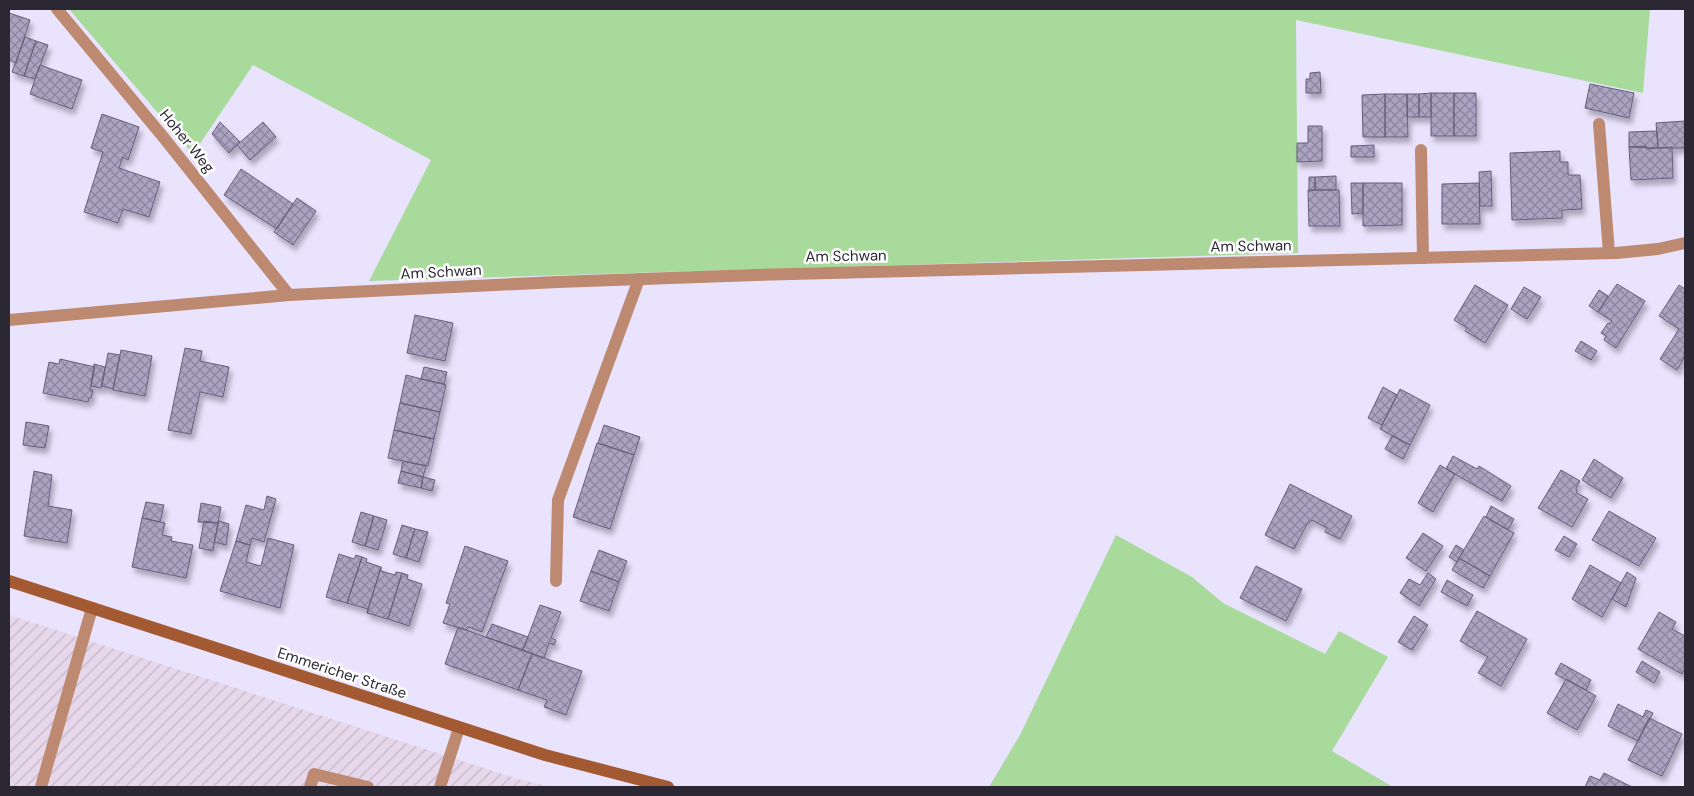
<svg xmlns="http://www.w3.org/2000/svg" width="1694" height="796" viewBox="0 0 1694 796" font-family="'DM Sans',sans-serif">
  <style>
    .industrial { fill: url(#industrial-furrows) }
    .green { fill: #a8da9b }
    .building { fill: url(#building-cross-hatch); stroke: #665f7b; filter: url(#shadow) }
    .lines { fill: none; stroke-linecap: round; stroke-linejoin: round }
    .service { stroke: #bd8970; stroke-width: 12 }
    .minor { stroke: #bd8970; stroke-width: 12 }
    .secondary { stroke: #a35a33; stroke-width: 12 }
    .labels { text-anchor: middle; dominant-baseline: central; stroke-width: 5; stroke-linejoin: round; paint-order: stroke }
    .street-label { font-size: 15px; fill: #2b2834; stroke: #fff }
  </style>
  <defs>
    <pattern id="industrial-furrows" width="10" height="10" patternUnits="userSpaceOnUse" patternTransform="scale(1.25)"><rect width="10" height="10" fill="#e6d7ea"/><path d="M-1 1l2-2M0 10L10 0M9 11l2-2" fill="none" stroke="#c5b9c9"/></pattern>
    <pattern id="building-cross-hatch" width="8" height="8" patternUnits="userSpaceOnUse" patternTransform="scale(1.25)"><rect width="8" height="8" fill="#aba3c2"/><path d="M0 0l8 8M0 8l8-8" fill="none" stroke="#8b859e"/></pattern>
    <filter id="shadow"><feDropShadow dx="3" dy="5.5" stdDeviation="2.5" flood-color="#0004"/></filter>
  </defs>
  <rect width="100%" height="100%" fill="#e9e3fd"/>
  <path class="industrial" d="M9,615L518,779L551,787H9Z"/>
  <path class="green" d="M69,9H1650L1643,93L1296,20L1298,253L369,281L431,160L253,65L193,154Z
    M1116,535L1192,577L1223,603L1325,654L1339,631L1388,657L1332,751L1393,787H989L1020,735Z"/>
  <path class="building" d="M9,13L30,20L16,63L9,60Z
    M25,37L36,41L24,76L12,72Z
    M36,41L48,45L35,79L24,76Z
    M40,65L82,80L72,109L30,94Z
    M1320,72L1321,93H1306V79H1310V73Z
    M1590,84L1634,93L1629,118L1585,108Z
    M1431,93V117H1419V94Z
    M1431,93H1454V136H1431Z
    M1454,93H1476V136H1454Z
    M1385,94H1407L1408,137H1385Z
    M1385,94V137H1363L1362,95Z
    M1407,94H1419V117H1407Z
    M102,114L139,127L128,160L123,157L119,168L160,182L149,217L123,209L118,223L84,212L103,152L91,148Z
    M1685,121V148H1658L1656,123Z
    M220,122L240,142L229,153L212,134Z
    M263,122L276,137L250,160L237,145Z
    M1308,126H1322V161L1297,162V143H1308Z
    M1657,131L1658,148L1629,147V132Z
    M1374,145V157H1351V146Z
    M1646,146V149L1672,147L1673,178L1631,180L1629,147Z
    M1560,151V162H1568V175H1580L1582,209L1562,210V218L1512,220L1510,153Z
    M241,169L293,204L277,229L224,195Z
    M1491,171L1492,206H1480L1479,172Z
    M1336,176V190H1315V177Z
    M1309,177H1315V190L1309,191Z
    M1351,183H1363V213L1352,214Z
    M1363,183H1402V225L1363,226Z
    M1479,183L1480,224H1442V184Z
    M1339,190L1340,226H1309L1308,190Z
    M297,198L316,211L293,245L274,232Z
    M1617,284L1645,301L1616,348L1604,340L1606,336L1601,333L1608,323L1610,324L1612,321L1598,312Z
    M1475,285L1508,305L1485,343L1465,331L1467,328L1454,320Z
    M1679,285L1685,289V356L1677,370L1660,359L1679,329L1659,316Z
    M1524,287L1541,297L1527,319L1511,309Z
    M1599,290L1608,296L1598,312L1589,306Z
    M415,315L453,323L445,361L407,353Z
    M1581,341L1597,351L1591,360L1575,351Z
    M185,348L202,351L200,361L229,367L223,397L200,392L191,434L168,430Z
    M121,350L152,356L145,396L113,390Z
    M108,353L120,355L113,389L102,386Z
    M60,359L95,367L90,390H93L91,398H89L88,402L43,393L49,362L59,364Z
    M94,364L105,367L101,388L91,386Z
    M424,367L447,372L444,384L421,379Z
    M406,375L446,385L440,412L400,403Z
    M1383,387L1397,395L1382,425L1368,418Z
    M1400,389L1430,405L1410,445L1380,429Z
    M400,403L440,412L434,439L394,430Z
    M26,422L49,426L45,448L23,445Z
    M604,425L640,437L634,455L598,443Z
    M394,430L434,439L428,466L388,458Z
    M1392,436L1410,445L1403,459L1385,449Z
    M597,443L634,455L610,529L573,517Z
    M1453,456L1477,469L1479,466L1511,486L1502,501L1446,469Z
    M1594,459L1623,478L1611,498L1582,480Z
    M403,461L426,466L423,477L401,471Z
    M1440,465L1455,474L1433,512L1418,503Z
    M1561,470L1580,481L1576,488L1577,493L1588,499L1572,527L1538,508Z
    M34,471L52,475L48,506L72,510L67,543L24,536Z
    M401,471L423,477L421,488L398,483Z
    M423,477L435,480L432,491L421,488Z
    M1290,484L1352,516L1340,539L1325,532L1327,528L1312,520L1307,524L1294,549L1265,535Z
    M267,496L276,499L264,542L252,538L250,545L236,541L246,505L264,510Z
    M146,502L164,505L160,522L142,518Z
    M201,503L221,507L218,523L198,522Z
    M1491,506L1514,519L1508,530L1486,517Z
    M1609,511L1656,538L1639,566L1592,540Z
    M361,512L374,516L365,546L352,542Z
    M374,516L387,520L378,550L365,546Z
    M1484,516L1514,533L1490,576L1459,558Z
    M142,518L165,523L162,535L172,537L171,541L193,545L186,578L132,567Z
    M204,521L218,523L213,551L199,548Z
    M219,521L229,524L226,545L214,542Z
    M402,525L415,529L406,558L393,554Z
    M415,529L428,532L419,562L406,558Z
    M1423,533L1443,546L1426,571L1406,558Z
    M1564,536L1577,544L1569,557L1555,550Z
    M268,538L294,545L280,608L220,591L236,541L250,545L246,562L261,566Z
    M1456,545L1464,550L1457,562L1449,557Z
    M465,546L508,561L482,632L469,627L466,630L443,623L450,604L446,603Z
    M599,550L627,561L619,582L591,571Z
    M339,554L354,559L356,555L362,557L347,603L326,597Z
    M362,557L367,559L366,562L381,567L367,613L368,609L347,603Z
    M1459,558L1490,576L1483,588L1452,570Z
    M1590,565L1621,583L1602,617L1572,599Z
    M1256,566L1302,589L1286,621L1240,598Z
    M381,567V571L395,575L396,572L402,573L388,619L367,613Z
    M591,571L619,582L609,611L580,601Z
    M1627,572L1636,578L1626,607L1612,599Z
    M402,573L408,575L407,579L422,584L409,626L388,619Z
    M1428,573L1436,579L1419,606L1400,593L1409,579L1420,585Z
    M1447,580L1473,595L1467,606L1441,592Z
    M540,605L561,612L551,638L556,640L554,645L549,643L544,658L523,650Z
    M1477,611L1527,639L1501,686L1478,673L1488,657L1460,641Z
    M1659,612L1676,622L1672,629L1685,636V668L1682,674L1638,649Z
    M1414,616L1428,625L1412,650L1398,642Z
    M492,624L528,637L523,650L486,637Z
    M458,627L532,654L518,690L445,664Z
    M532,654L582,671L566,715L544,707L547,700L518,690Z
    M1642,661L1660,672L1654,683L1636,672Z
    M1561,663L1591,680L1586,690L1555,674Z
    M1566,679L1596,696L1577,730L1547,713Z
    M1618,704L1643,717L1646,710L1653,713L1638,741L1608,726Z
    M1649,718L1682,734L1662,776L1628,760Z
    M1604,773L1632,787H1585L1590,776L1600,780Z"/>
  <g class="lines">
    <path class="service" d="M1599,124L1609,253
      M1421,150L1423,258
      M556,581L558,500L639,279
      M41,787L92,608
      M310,787L314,774L368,787
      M440,787L459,728"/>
    <path class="minor" d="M57,9L164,138L289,295
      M9,320L289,295L557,282L756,275L1616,253L1658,249L1685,243"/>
    <path class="secondary" d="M9,581L545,755L668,787"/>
  </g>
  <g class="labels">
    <g class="street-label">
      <text transform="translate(187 141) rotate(51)">Hoher Weg</text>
      <text transform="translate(1251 246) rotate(-1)">Am Schwan</text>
      <text transform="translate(846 256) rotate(-1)">Am Schwan</text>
      <text transform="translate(441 272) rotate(-3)">Am Schwan</text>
      <text transform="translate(342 673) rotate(18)">Emmericher Straße</text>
    </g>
  </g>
  <rect width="1694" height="796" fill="none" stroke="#2b2834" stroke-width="20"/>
</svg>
